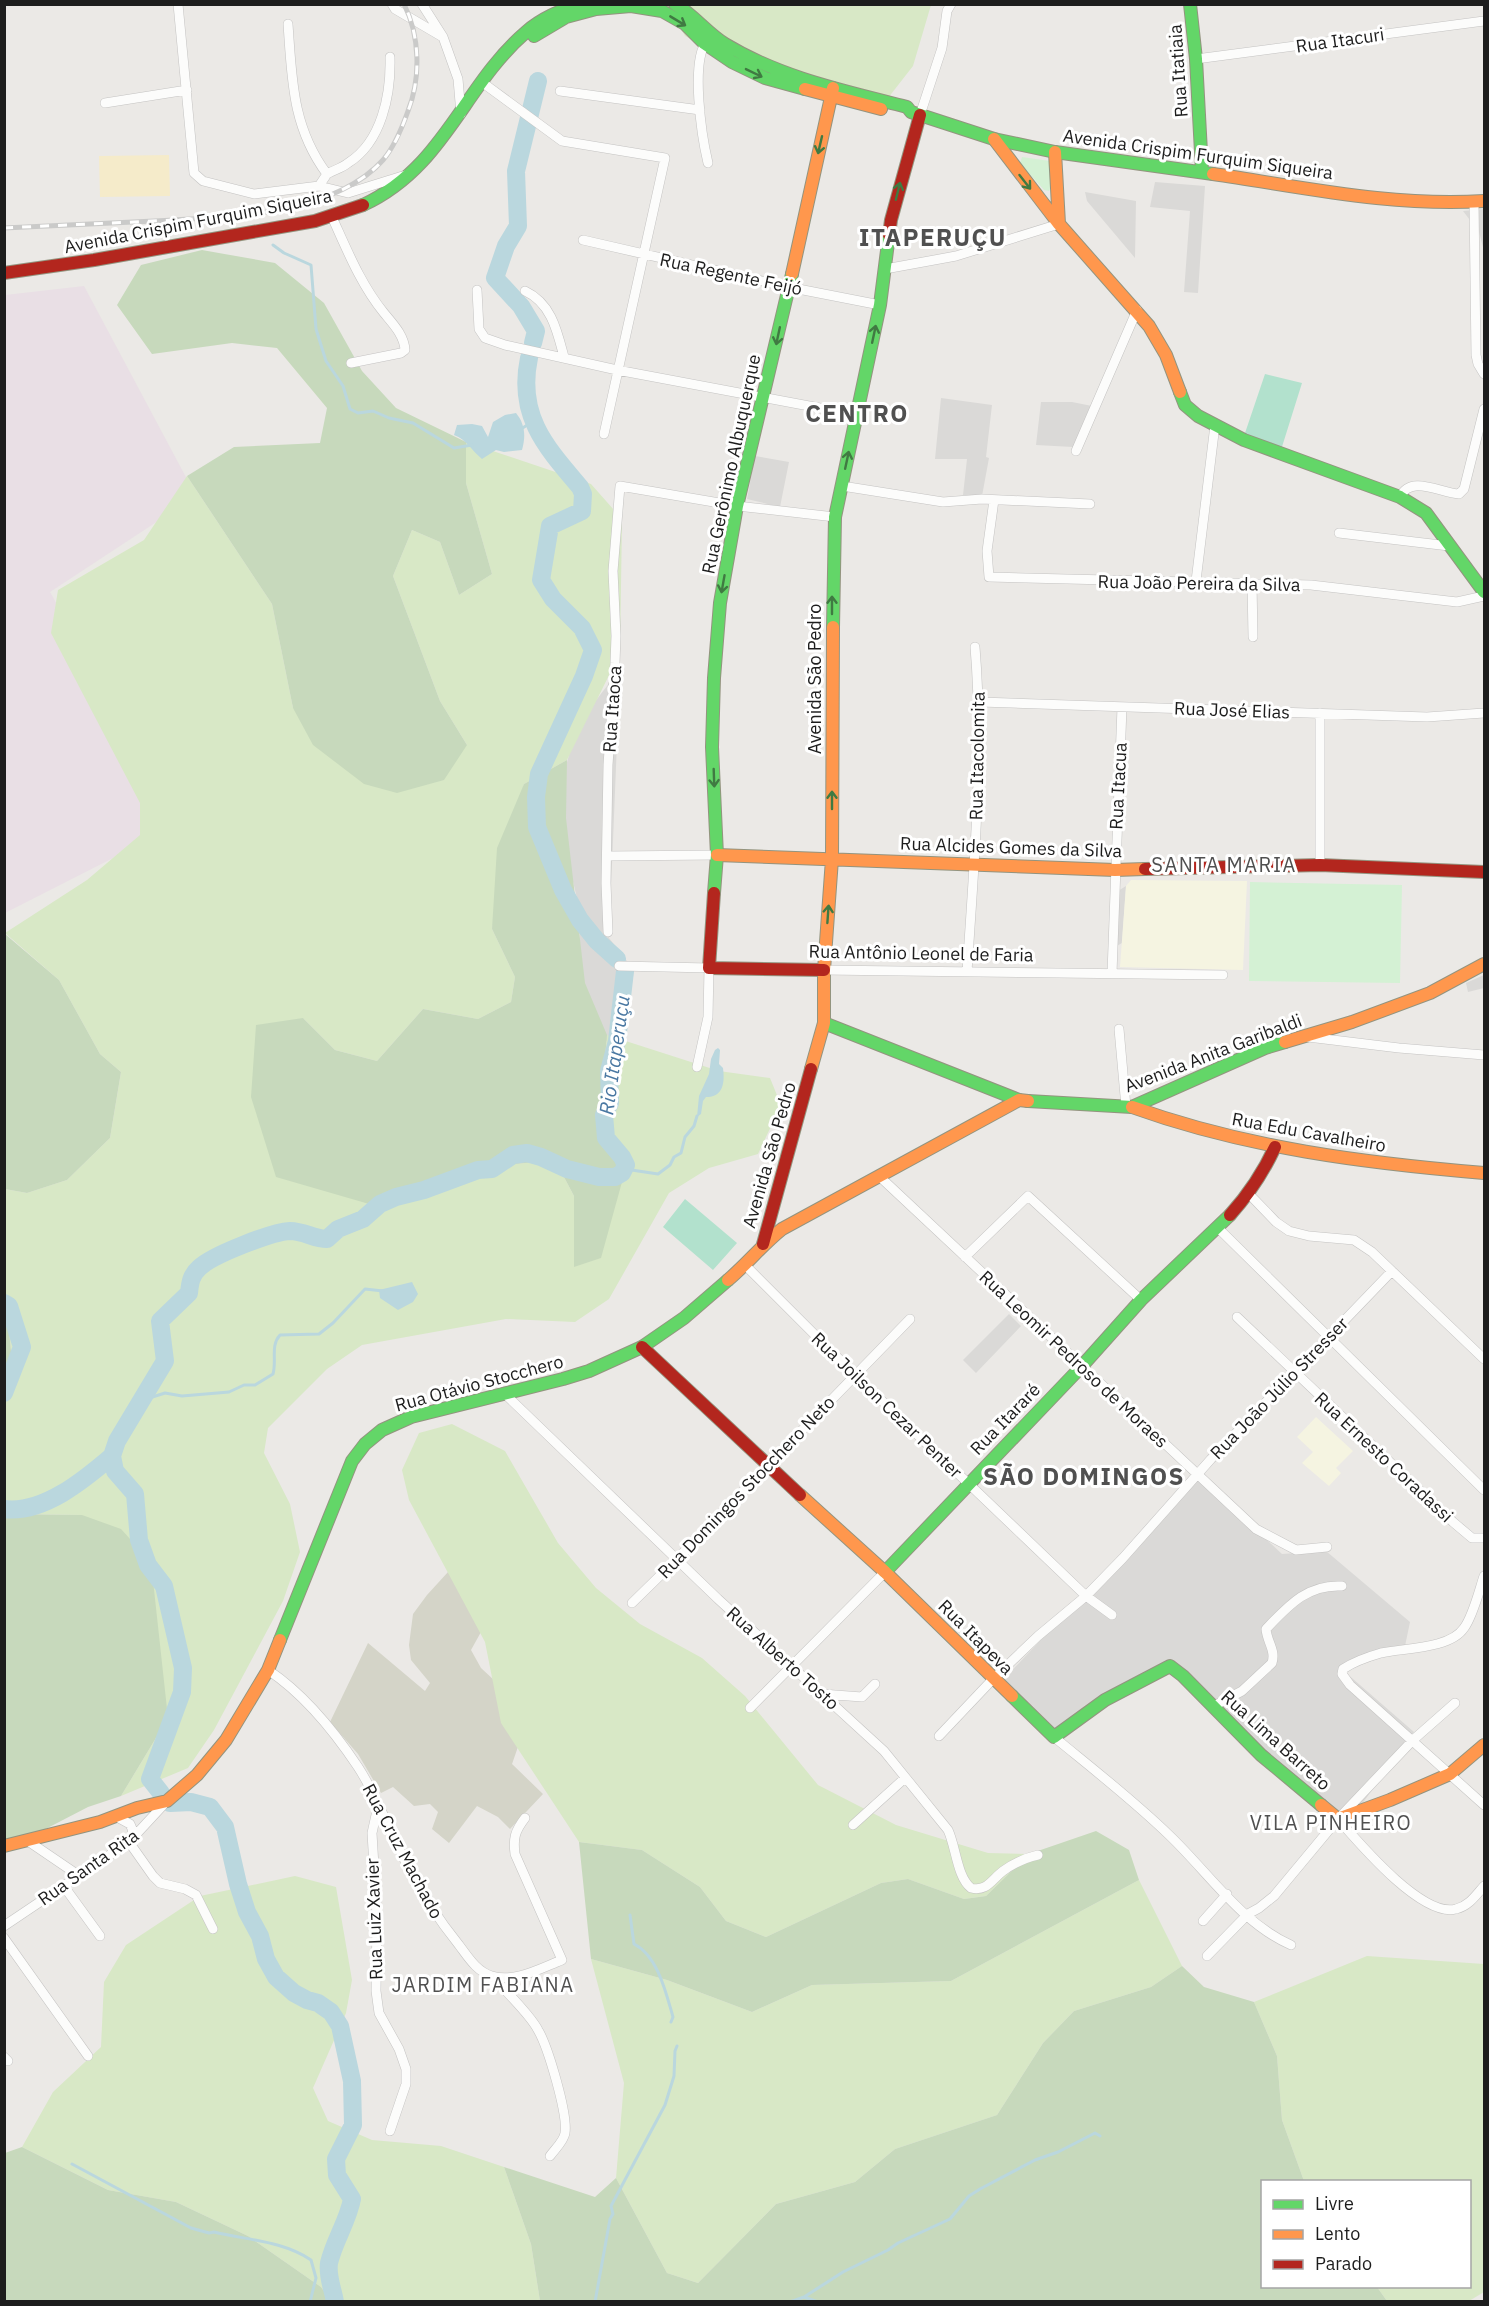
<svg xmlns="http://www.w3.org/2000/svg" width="1489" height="2306" viewBox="0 0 1489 2306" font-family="'IBM Plex Sans',sans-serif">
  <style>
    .residential { fill: #dad9d7 }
    .industrial { fill: #e9dfe5 }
    .education { fill: #f5f4e1 }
    .construction { fill: #d4d4c8 }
    .grass { fill: #d8e8c6 }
    .forest { fill: #c7d9bc }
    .sand { fill: #f5ebca }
    .park { fill: #d4f1d4 }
    .pitch { fill: #b2e1cd }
    .water { fill: #bad7de }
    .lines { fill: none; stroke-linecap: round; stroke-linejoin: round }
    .stream { stroke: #bad7de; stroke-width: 3 }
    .river { stroke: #bad7de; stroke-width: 18 }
    .street-casing { stroke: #c4c3c2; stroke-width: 10 }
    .fast-casing { stroke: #93947f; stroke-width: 14 }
    .slow-casing { stroke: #93947f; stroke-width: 14 }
    .jam-casing { stroke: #93947f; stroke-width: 14 }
    .street { stroke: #fcfcfb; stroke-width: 9 }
    .fast { stroke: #63d668; stroke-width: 12 }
    .slow { stroke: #ff974d; stroke-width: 12 }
    .jam { stroke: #b3261e; stroke-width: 12 }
    .rail-casing { stroke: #cacac9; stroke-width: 5 }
    .rail { stroke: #fff; stroke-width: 3; stroke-dasharray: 9; stroke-linecap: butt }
    .oneway { stroke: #407a42 }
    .labels { text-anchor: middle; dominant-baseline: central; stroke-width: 6; stroke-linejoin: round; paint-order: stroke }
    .street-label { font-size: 18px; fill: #1d1d1d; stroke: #fff }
    .neighbourhood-label { font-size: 20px; letter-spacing: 1.5px; fill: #505050; stroke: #fff }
    .water-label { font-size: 20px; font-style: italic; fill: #4a78a2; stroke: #fff }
    .district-label { font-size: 24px; font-weight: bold; letter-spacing: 1.5px; fill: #505050; stroke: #fff }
  </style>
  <rect width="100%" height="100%" fill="#ebe9e6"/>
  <path class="residential" d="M1155,182L1205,186L1198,293L1184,292L1190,211L1150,207Z
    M1085,192L1136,201L1135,258L1087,201Z
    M1484,209V251L1479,232L1463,211Z
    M941,398L992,405L986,457L989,458L982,496L963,495L967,459H935Z
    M1041,402H1072L1092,406L1073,447L1036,445Z
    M755,456L789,462L780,507L747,499Z
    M620,669L609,938L634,970L623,1040L596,1042L577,967L581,915L559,823L562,781L577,725Z
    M1126,886L1122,943L1115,947L1118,891Z
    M1484,975V988L1468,992L1466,983Z
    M1009,1314L1021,1326L976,1373L963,1360Z
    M1197,1475L1282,1554L1326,1551L1410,1622L1405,1646L1378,1651L1345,1672L1414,1732L1344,1829L1337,1819L1173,1671L1105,1700L1061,1736L1002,1681Z"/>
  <path class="industrial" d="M84,286L196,496L50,592L180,824L5,913V295Z"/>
  <path class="education" d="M1131,880L1247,881L1243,970L1120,967L1126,886Z
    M1316,1417L1353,1451L1336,1468L1341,1473L1329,1486L1302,1463L1313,1452L1297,1437Z"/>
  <path class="construction" d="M448,1572L458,1582L481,1632L471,1650L481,1668L495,1681L520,1741L512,1764L543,1794L510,1829L498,1817L477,1806L449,1843L432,1829L438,1812L430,1804L414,1806L393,1787L381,1793L358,1754L330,1722L368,1643L425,1691L430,1683L411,1660L409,1645L413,1614L427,1595Z"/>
  <path class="grass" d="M667,5H931L913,66L888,98L827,102L761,77L685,36Z
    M466,442L591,484L622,519L620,653L567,760L524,784L492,929L515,977L511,1002L478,1019L423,1009L377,1061L335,1050L303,1018L401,1204L467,1169L555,1160L574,1196V1267L622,1182L601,1104L607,1035L719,1071L770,1078L781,1105L758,1154L709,1168L669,1193L609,1299L575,1322L506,1319L362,1345L327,1369L268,1428L264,1453L290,1504L300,1552L283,1601L214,1730L188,1768L121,1796L168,1718L82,1515L5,1514L4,1379L12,1362L7,1309L4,1307L5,1189L27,1193L67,1180L110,1138L121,1072L100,1054L59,980L5,933L87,880L140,835V803L51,633L58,590L144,540L187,476L272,604L293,708L467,745L440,701L393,576L412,530L440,542L459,595L492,574L466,483Z
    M452,1424L505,1451L558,1543L596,1588L640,1624L702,1658L745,1696L818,1785L896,1825L988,1853L1029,1854L986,1896L964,1899L908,1879L881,1883L766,1937L726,1921L700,1887L642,1850L579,1842L501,1723L485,1642L409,1500L402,1470L419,1433Z
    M295,1876L336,1887L352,1980L346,2013L313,2088L328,2121L372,2140L441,2146L504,2167L531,2244L540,2301H331L321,2287L248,2236L176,2202L108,2190L22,2147L53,2092L101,2047L104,1982L126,1945L200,1896Z
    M1139,1880L1182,1966L1151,1987L1074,2011L1043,2043L997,2115L895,2149L855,2182L776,2204L698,2283L667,2273L616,2178L624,2083L591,1959L667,1980L752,2012L812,1985L951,1981Z
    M1367,1956L1484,1964V2292L1469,2301H1387L1377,2287L1470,2286V2182L1304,2181L1282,2120L1277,2056L1254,2002Z"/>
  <path class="forest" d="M202,250L275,263L324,303L362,371L396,408L466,442V483L492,574L459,595L440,542L412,530L393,576L440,701L467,745L444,780L397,793L364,784L313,745L293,708L272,604L187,476L234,447L320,443L327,408L277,348L232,343L152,354L117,305L141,265Z
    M567,760L566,818L585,983L607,1035L601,1104L622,1182L601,1258L574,1267V1196L555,1160L467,1169L400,1204L376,1206L276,1177L251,1097L256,1025L303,1018L335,1050L377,1061L423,1009L478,1019L511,1002L515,977L492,929L497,848L524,784Z
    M5,934L59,980L100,1054L121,1072L110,1138L67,1180L27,1193L5,1189Z
    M5,1307L7,1309L12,1362L5,1379Z
    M5,1514L82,1515L121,1529L151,1562L168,1718L121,1796L88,1807L5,1850Z
    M1096,1831L1129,1850L1139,1880L951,1981L812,1985L752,2012L667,1980L591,1959L579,1842L642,1850L700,1887L726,1921L766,1937L881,1883L908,1879L964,1899L986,1896L1029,1854Z
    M1182,1966L1204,1987L1254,2002L1277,2056L1282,2120L1304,2181L1262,2182V2286L1377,2287L1387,2301H540L531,2244L504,2167L595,2197L616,2178L667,2273L698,2283L776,2204L855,2182L895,2149L997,2115L1043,2043L1074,2011L1151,1987Z
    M22,2147L108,2190L176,2202L248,2236L321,2287L331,2301H5V2153Z"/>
  <path class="sand" d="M169,155L170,196L100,197L99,156Z"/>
  <path class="park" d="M1022,157L1050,161L1051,187L1049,191L1044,190L1020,163Z
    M1250,882L1402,885L1400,983L1249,981Z"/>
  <path class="pitch" d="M1265,374L1302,383L1281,450L1244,436Z
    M685,1199L737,1243L713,1270L663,1227Z"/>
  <path class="water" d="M516,413C525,424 526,436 522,450L504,452L496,450L482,459C471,450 467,440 454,435L457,425L472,424L482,426L488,437L493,422L505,415Z
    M718,1048L720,1050L719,1064L723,1068C725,1083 723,1097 706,1097L703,1101L701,1114L697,1117L699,1096L709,1074L711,1059L715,1050Z
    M412,1282L418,1294L413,1302L398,1310L380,1298L379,1290Z"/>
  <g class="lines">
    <path class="stream" d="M273,245L284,253L311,265L316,329L326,361L343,386L350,409L358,413L373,411L389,418L413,423L454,448L472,445
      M521,429L532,422
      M625,1169L658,1174L670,1165L674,1157L681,1153L685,1137L694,1126L697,1116
      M143,1400L165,1393L182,1396L229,1392L244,1385H255L273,1374C277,1360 270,1346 280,1335L319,1334L333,1323L365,1289L383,1291
      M630,1915L634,1944C658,1956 666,1993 673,2017L671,2022
      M72,2164L191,2228L209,2233L214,2232C247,2240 283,2241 311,2260L316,2278L310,2302
      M804,2297L818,2302
      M595,2302L610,2219L613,2214L611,2206L665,2105L674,2076L675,2051L677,2046
      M790,2302L804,2297L843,2272L888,2250L898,2243L950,2219L969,2196L980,2189L1035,2160L1058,2152L1095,2133L1100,2136"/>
    <path class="river" d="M533,343L536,331L521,306L495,278L506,246L518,226L516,171L538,81
      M529,358C517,415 545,446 580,487L583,494L582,511L550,526L541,580L553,599L582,628L593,650L584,676L539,774L536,797L537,827L563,890L580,920L597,941L617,959
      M4,1303L9,1306L22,1347L4,1393
      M4,1509C43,1514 84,1480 112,1456
      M161,1793L150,1779L182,1692L183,1668L164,1586L148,1565L139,1540L135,1494L115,1471L112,1456L117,1441L165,1361L160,1321L189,1293C190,1283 191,1275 199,1268C212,1255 272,1232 290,1231C304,1231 314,1239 327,1239L338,1229L363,1219L380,1204L396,1197L424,1190L478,1170L492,1169L513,1155L527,1153L541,1157L567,1169L599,1177H615L622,1173L626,1165L622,1157L606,1138L604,1115L610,1103L609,1071L617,1041L625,971
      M170,1803L191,1802L210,1807L225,1827L238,1884L247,1912L260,1936L266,1959L276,1977L294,1993L307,2000L318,2003L331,2012L340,2026L352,2081L353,2125L336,2159L337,2175L352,2199C348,2221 334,2241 329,2263C327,2277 333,2289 335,2302"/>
    <g class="street-casing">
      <path id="street" d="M178,4L194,173L203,181L254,194L319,186L348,193L409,174
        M392,4L395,9L441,36
        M422,4L443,37L458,79L461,114
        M288,24C292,79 292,127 327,174L319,186
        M707,41C690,61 702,138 708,163
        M1196,59L1484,21
        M483,83L562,141L665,158L604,434
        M560,91L700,110
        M105,103L187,90
        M920,115L942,48L947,11L951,4
        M327,174C334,170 342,168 348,163C382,142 391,94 390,57
        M1474,202L1476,355L1478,364L1484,374
        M332,217C347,250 361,285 384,313C393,324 404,335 405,350L401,353L351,363
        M583,240L788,287L880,305
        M885,269L956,256L1059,224
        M477,290L479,329L485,338L505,345L617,370L857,415
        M525,291C551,303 557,330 564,357
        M1076,451L1137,310
        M842,486L943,502L982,499L1090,504
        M1400,497C1411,474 1440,493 1459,494L1464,489L1484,409
        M994,500L987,551L989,577L1311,585L1457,602L1484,596
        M1339,533L1449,546
        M1196,581L1215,425
        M1252,583L1253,637
        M980,702L1427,717L1484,713
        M608,856L717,855
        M1320,865V713
        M608,932L606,883L608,765L615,663L616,636L613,571L620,486L737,506L835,517
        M619,966L709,968L708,1017L697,1067
        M824,970L1223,975
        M967,972C974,864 984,755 975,647
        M1112,973L1122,707
        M1119,1029L1126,1107
        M1308,1037L1399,1048L1484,1055
        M879,1176L1256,1529L1296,1550L1327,1547
        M1249,1194L1276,1222L1289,1231L1309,1236L1354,1240L1372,1252L1484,1359
        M1218,1228L1484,1490
        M965,1257L1028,1196L1141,1300
        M745,1265L855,1375L1086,1596L1112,1615
        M1237,1317L1453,1522L1472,1538H1484
        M506,1395L718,1599L884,1751L948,1830C956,1847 957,1877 971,1888C987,1892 992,1879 1003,1871C1014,1863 1025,1858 1038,1855
        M1484,1576C1479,1591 1473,1616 1464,1628C1450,1649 1404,1648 1381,1653C1367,1657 1355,1661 1343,1669L1342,1674L1350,1685L1484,1805
        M632,1603L677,1559L910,1319
        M268,1670C304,1694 334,1731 358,1767C377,1796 389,1830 405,1861C420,1891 438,1919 459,1945C468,1957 477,1972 492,1976C515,1983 541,1968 562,1960L515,1854C513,1838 515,1831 525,1818
        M822,1694L862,1697L875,1684
        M1212,1707L1242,1691L1272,1663C1276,1650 1267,1642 1266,1629C1288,1606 1307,1584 1342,1586
        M750,1708L885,1572
        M939,1736L993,1679L1038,1636L1086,1596L1123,1558L1211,1459L1392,1271
        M1054,1737C1093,1769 1133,1800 1169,1835C1208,1872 1241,1923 1291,1945
        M378,1806L372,1833L377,1916L376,1991L379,2013L399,2049L406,2069V2084L390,2131
        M117,1817L130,1824L133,1831L129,1842L153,1876L160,1883L185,1889L196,1895L213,1929
        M1338,1819C1359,1843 1422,1918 1456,1909C1469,1906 1476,1895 1484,1886
        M853,1825L905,1778
        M28,1841L78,1875
        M63,1885L100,1936
        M1203,1921L1227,1894
        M4,1926L129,1842L167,1801
        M4,1938L88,2056
        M1207,1956L1248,1914L1259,1908L1274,1896L1338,1819L1413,1740L1455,1703
        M493,1977C505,1991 530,2014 538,2030C548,2047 568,2114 565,2133C564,2141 555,2149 550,2156
        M4,2057L8,2061"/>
    </g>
    <g class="fast-casing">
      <path id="fast" d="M675,4C694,15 707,33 725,44C781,78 845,91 907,107L911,112L994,139L1055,152L1213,174
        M1190,4L1196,59L1202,171
        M534,36L566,17L596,9L631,6L662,11L685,24L704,43L732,62L765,78L805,89
        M363,205C445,167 463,86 526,32C542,18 560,11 579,4
        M1180,392L1185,405L1198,416L1244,440L1400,497L1426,513L1484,592
        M833,627L835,517L880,305L889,235
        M714,893L717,855L712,747L714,678L720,603L737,506L792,274
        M824,1023L1019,1100
        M1028,1101L1132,1107L1265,1048L1285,1042
        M885,1572L1082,1366L1141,1300L1230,1215
        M280,1640L352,1461L365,1444L382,1430L411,1417L563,1379L589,1371L642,1347L684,1318L728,1280
        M1012,1696L1054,1737L1105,1700L1170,1666L1183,1676L1261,1755L1321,1805"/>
    </g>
    <g class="slow-casing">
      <path id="slow" d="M805,89L881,109
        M994,139L1059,224L1149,326L1166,355L1180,392
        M1055,152L1059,224
        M1213,174C1303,187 1393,207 1484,201
        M792,274L833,88
        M717,855L1115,870L1145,869
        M1285,1042L1352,1022L1430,993L1484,964
        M811,1069L824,1023V970L832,859L833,627
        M1132,1107C1246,1148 1364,1163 1484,1173
        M728,1280C747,1264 762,1245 782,1229L1019,1100L1028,1101
        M800,1495L885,1572L1012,1696
        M1321,1805L1338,1819L1390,1800L1450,1774L1484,1745
        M4,1846L100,1822L137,1808L167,1801L197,1775L226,1740L268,1670L280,1640"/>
    </g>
    <g class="jam-casing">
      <path id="jam" d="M889,235L891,220L920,115
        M4,273L94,260L315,221L363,205
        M1145,869L1320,865L1484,872
        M714,893L709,968L824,970
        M1230,1215C1249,1194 1263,1173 1275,1147
        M763,1244L811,1069
        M642,1347L800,1495"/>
    </g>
    <use href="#street" class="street"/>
    <use href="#fast" class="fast"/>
    <use href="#slow" class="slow"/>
    <use href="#jam" class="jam"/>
    <g class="rail-casing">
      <path id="rail" d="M4,228C61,225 117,223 173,220C213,218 257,216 296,206C326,199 362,184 383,160C395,146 402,128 408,111C421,78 420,36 404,4"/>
    </g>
    <use href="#rail" class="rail"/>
  </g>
  <defs><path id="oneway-shaft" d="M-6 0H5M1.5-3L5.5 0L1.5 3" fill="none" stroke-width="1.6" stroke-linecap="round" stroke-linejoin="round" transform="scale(1.5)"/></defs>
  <g class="oneway">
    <use href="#oneway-shaft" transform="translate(678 21) rotate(31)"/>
    <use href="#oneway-shaft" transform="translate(754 73) rotate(26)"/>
    <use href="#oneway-shaft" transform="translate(820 145) rotate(103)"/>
    <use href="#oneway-shaft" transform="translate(1025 182) rotate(52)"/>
    <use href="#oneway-shaft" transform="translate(898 191) rotate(-76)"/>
    <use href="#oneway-shaft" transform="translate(874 334) rotate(-78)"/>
    <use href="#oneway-shaft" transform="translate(778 336) rotate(102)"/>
    <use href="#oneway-shaft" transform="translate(847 460) rotate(-78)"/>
    <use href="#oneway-shaft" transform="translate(723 584) rotate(100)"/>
    <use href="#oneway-shaft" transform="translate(832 605) rotate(-90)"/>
    <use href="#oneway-shaft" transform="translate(714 778) rotate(88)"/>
    <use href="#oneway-shaft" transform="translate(832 800) rotate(-90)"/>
    <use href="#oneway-shaft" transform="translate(828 914) rotate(-86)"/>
  </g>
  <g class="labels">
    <g class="street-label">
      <text transform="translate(1340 40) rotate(-8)">Rua Itacuri</text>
      <text transform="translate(1178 71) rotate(-94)">Rua Itatiaia</text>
      <text transform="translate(1198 154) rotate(8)">Avenida Crispim Furquim Siqueira</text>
      <text transform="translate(198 221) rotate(-11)">Avenida Crispim Furquim Siqueira</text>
      <text transform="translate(731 274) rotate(12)">Rua Regente Feijó</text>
      <text transform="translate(731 464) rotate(-78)">Rua Gerônimo Albuquerque</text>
      <text transform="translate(1199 583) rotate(1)">Rua João Pereira da Silva</text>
      <text transform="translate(814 679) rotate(-90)">Avenida São Pedro</text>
      <text transform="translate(612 709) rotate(-86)">Rua Itaoca</text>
      <text transform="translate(1232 710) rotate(2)">Rua José Elias</text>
      <text transform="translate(977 756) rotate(-89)">Rua Itacolomita</text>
      <text transform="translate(1118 786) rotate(-87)">Rua Itacua</text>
      <text transform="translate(1011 847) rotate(2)">Rua Alcides Gomes da Silva</text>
      <text transform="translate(921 953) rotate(1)">Rua Antônio Leonel de Faria</text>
      <text transform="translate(1213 1053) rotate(-21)">Avenida Anita Garibaldi</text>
      <text transform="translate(1309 1132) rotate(10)">Rua Edu Cavalheiro</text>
      <text transform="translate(769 1155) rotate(-74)">Avenida São Pedro</text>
      <text transform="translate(1074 1359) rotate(43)">Rua Leomir Pedroso de Moraes</text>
      <text transform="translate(479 1383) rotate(-15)">Rua Otávio Stocchero</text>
      <text transform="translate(1279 1388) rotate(-46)">Rua João Júlio Stresser</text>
      <text transform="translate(887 1405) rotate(44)">Rua Joilson Cezar Penter</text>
      <text transform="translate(1005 1419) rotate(-46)">Rua Itararé</text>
      <text transform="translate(1384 1457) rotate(43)">Rua Ernesto Coradassi</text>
      <text transform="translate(746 1487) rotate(-46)">Rua Domingos Stocchero Neto</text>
      <text transform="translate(976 1637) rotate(45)">Rua Itapeva</text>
      <text transform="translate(783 1658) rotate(42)">Rua Alberto Tosto</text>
      <text transform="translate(1276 1740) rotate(42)">Rua Lima Barreto</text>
      <text transform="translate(403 1851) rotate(62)">Rua Cruz Machado</text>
      <text transform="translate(88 1867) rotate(-35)">Rua Santa Rita</text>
      <text transform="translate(374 1919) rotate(-92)">Rua Luiz Xavier</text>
    </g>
    <g class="neighbourhood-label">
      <text x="1224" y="864">SANTA MARIA</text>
      <text x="1331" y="1822">VILA PINHEIRO</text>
      <text x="483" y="1984">JARDIM FABIANA</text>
    </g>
    <g class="water-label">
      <text transform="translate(614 1055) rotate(-82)">Rio Itaperuçu</text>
    </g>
    <g class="district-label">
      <text x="933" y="237">ITAPERUÇU</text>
      <text x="857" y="413">CENTRO</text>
      <text x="1084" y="1476">SÃO DOMINGOS</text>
    </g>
  </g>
  <rect width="1489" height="2306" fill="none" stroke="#1d1d1d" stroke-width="12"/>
  <rect x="1261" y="2180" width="210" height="108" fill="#ffffff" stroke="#a5a5a5" stroke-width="1.5"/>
  <rect x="1273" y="2200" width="30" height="9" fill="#63d668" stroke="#a5a5a5" stroke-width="1.5"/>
  <text x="1315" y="2210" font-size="18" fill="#1d1d1d">Livre</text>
  <rect x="1273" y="2230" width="30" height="9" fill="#ff974d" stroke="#a5a5a5" stroke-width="1.5"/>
  <text x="1315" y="2240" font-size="18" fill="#1d1d1d">Lento</text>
  <rect x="1273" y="2260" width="30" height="9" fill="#b3261e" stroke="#a5a5a5" stroke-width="1.5"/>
  <text x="1315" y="2270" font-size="18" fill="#1d1d1d">Parado</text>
</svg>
